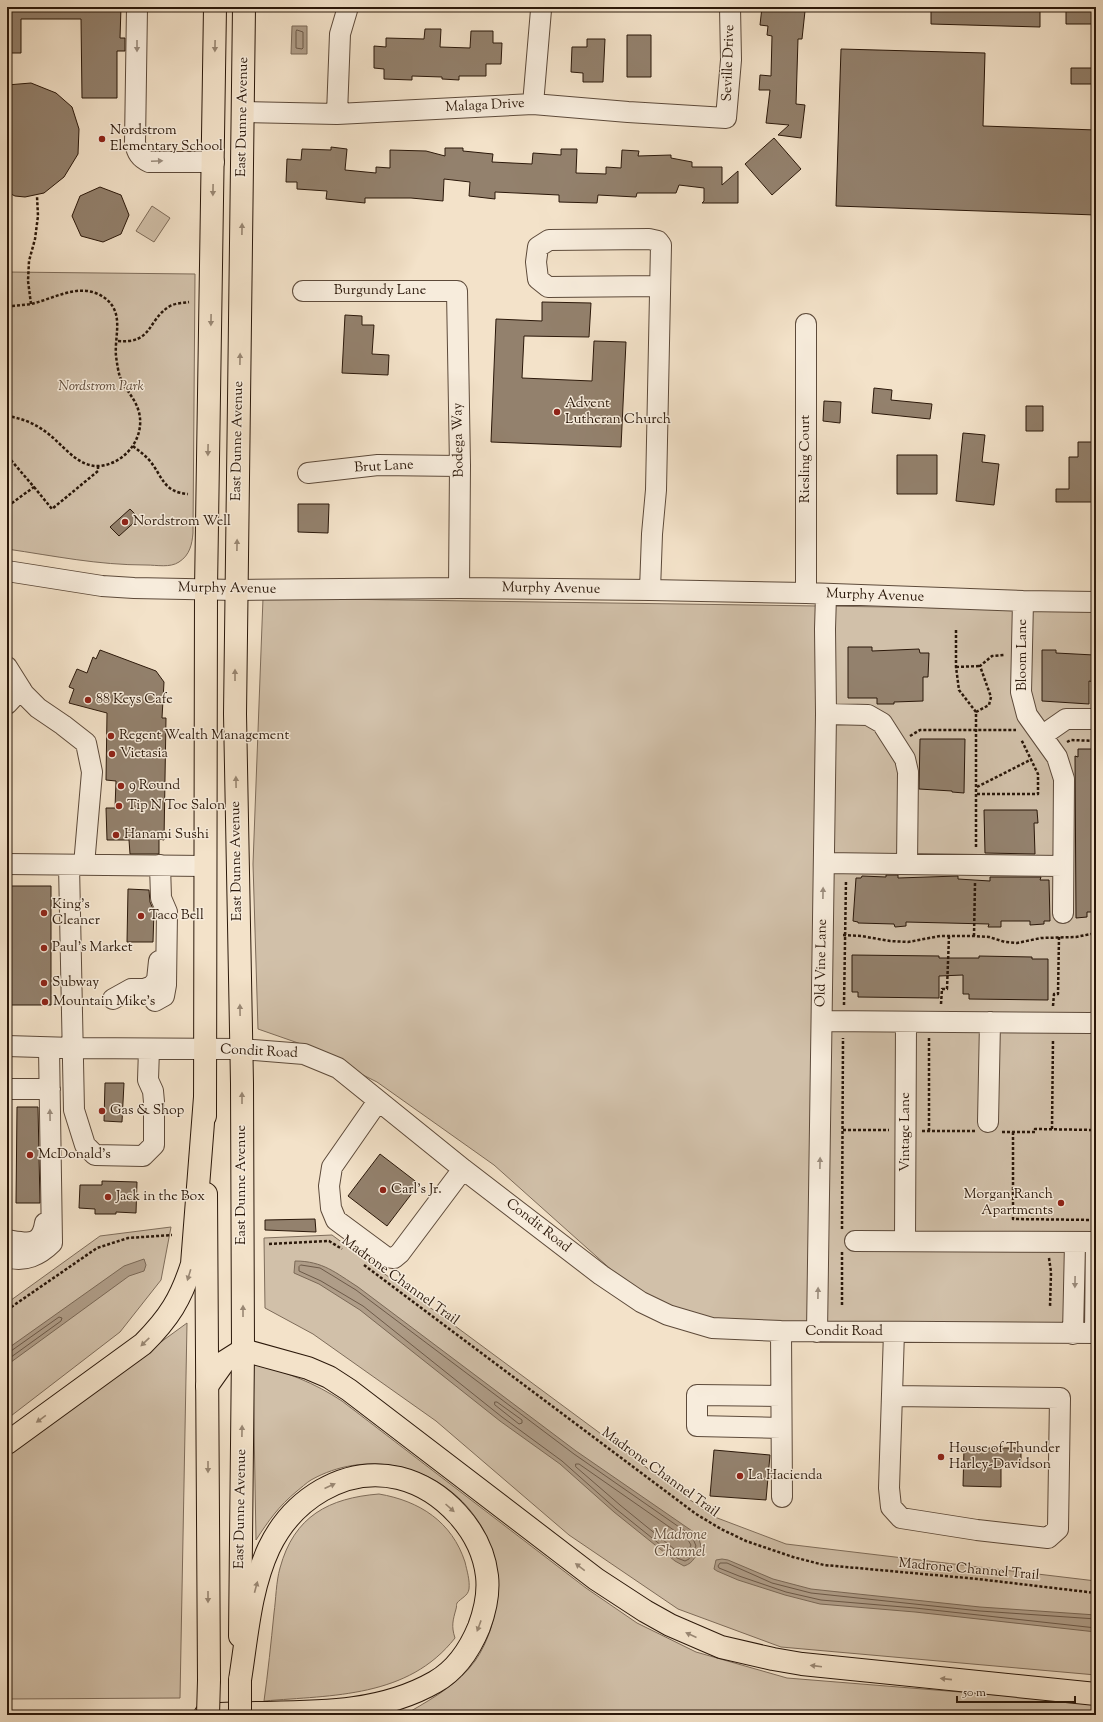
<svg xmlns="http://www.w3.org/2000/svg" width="1103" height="1722" viewBox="0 0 1103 1722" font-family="'Sorts Mill Goudy',serif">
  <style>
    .green { fill: #d1c0a9; stroke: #7e6c5a }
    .water { fill: #af9d88; stroke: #7a6856 }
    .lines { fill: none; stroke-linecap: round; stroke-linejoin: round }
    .shore { stroke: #6d5a49; stroke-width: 1 }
    .building { fill: #93816d; stroke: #2b180a }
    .minor-casing { stroke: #5d4a3a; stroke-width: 22 }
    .major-casing { stroke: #2b180a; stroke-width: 24 }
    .highway-casing { stroke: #2b180a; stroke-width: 24 }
    .path { stroke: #2b180a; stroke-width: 2.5; stroke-dasharray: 3 2; stroke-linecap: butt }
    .minor { stroke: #f7ecdc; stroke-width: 20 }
    .major { stroke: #f3e2c9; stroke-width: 22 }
    .highway { stroke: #f3e2c9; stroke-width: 22 }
    .major-bridge-casing { stroke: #2b180a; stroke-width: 24; stroke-linecap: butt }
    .major-bridge { stroke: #f3e2c9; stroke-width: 22 }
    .oneway { fill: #9b8d7e }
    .oneway2 { fill: #998773 }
    .poi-dot { fill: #8f2418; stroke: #f7ecdc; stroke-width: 1.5 }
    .labels { text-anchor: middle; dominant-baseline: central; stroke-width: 3; stroke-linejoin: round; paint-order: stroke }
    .street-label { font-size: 14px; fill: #2b180a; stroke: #f7ecdc }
    .poi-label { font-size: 14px; fill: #2b180a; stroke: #f7ecdc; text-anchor: start }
    .park-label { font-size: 14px; font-style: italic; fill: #5d4a3a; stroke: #f7ecdc }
    .water-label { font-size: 15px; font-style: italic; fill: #604d3c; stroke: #f7ecdc }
  </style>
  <rect width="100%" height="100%" fill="#f3e2c9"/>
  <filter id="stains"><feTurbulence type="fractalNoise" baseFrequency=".005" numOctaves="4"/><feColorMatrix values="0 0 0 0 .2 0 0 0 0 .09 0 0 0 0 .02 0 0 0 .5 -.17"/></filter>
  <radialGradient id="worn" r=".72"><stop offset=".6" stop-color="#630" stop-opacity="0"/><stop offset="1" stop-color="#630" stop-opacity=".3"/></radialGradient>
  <path class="green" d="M152,206L170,218L154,242L136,231Z
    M7,272L195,274L193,533C192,544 190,555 179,562C170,568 157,565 146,565C97,565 55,556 7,549Z
    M263,598L1096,610V1327H723L634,1290L494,1165L377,1082L301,1044L258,1029L253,864Z
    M171,1227L161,1280L120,1332L7,1419V1303L100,1236Z
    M332,1235L712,1516L786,1544L1096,1581V1675L781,1647L678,1609L569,1535L436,1421L313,1334L265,1308L264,1238Z
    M187,1323L180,1698L7,1699V1454Z
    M255,1364C286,1372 315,1383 342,1401L586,1588L637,1623L696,1652L787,1678L1096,1703V1715H837L411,1711C435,1697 459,1683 475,1661C489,1641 496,1616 497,1592C497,1585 494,1576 493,1568C491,1558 490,1545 486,1536C483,1527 476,1518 470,1510C431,1463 364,1450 311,1480C306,1483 301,1488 297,1491C278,1507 269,1520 256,1540L253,1366Z
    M379,1494C420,1501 452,1522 465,1562C467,1571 470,1580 469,1589C468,1596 461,1598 457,1603C456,1605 457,1606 456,1609C453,1620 451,1626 455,1638C408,1698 333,1695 264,1701C268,1672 271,1643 274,1613C276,1599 276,1582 280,1568C294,1516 329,1498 379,1494Z"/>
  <path class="water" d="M292,26H307V54H291Z
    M144,1259L146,1265L144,1271L129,1276L7,1365V1349L124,1266Z
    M295,1261C323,1261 336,1273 358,1287L576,1451L695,1533L699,1539L701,1546C696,1555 694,1563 684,1566L675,1561L614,1512L560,1464L500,1421L360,1310L319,1284L294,1273Z
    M722,1559L728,1560L773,1579L811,1589L980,1607L1096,1615V1632L915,1612L820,1604L785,1595L738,1580L717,1571L714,1569L716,1560Z"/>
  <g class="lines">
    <path class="shore" d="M297,30L303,32V48L302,49L296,48V32Z
      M301,1265L320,1268L356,1290L574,1454L692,1536L696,1546L689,1559L685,1561L677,1558L616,1509L562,1461L502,1417L363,1306L321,1281L299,1271V1267Z
      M7,1352L11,1351L59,1317L62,1318L61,1321L7,1360
      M495,1402H497L522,1420V1423L519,1424L495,1405Z
      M576,1464H579L688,1540L691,1545L686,1555L679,1553L620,1505L576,1467Z
      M1096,1619L980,1611L811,1593L772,1583L727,1563H720L718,1566L719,1568L739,1576L786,1592L821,1600L915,1608L1096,1628"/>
  </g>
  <path class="building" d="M7,7H121L120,38H125V51H117V98H82L81,19H21V53H7Z
    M762,7L805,11L802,39H798L796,104L805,105L801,138L778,135L789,125L766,123L770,90H759L760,75L771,76L772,36L767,35L768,26L760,25Z
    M931,7H1040V27L931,24Z
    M1066,7H1096V24H1066Z
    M425,29H441L440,47L470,48L471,31H493V43H502L501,64H486V76H459V80L442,79V77L412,76V80L384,79V69L374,68V46L386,47V38L424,39Z
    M627,35H651V77H627Z
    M587,39H605L603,82H583V73L571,72L572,47H587Z
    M841,49L985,53L983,126L1096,130V215L836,206Z
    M1071,68H1096V84H1071Z
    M31,83L56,93L72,107L79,129L78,154L64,177L44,193L25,197L15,196L7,192V85Z
    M774,138L801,169L772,195L745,164Z
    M331,147L347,149L345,170L376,173V167L390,168V150L426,151L445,156V148H463V151L493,154L492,162L532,164L533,153L561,155V149H577L576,173L606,174V167L621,168L622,150L639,151L638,156L671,155V158L692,162V167H722V185L738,171V203H702L704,201V188L679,185L676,193H637L636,197L598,195L597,203L559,202V195L495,192V199L469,196L470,182L444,179L443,201L411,198H365V203L326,199L327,191L297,189V182H286L287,159L301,160L302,149L331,150Z
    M100,187L121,195L129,215L121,234L103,242L81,236L72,216L80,196Z
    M542,302L591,303L589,337L524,336L522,378L592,381L594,341L626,342L621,447L491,442L496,319L542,321Z
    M345,315L362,316V325H374L372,354L389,355L388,375L342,373Z
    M874,388L892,390L891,400L932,404L930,419L872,413Z
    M824,401L841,402L840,423L823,421Z
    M1026,406H1043V431H1026Z
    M963,433L985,435L982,462L999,464L994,505L956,501Z
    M1078,442H1094V486H1096V502H1056V489H1069V457H1078Z
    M897,455H937V494H897Z
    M298,504H329L328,533L298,532Z
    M130,509L139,518L119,536L110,527Z
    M848,647H872V651L919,649L920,653H929L928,677H923V701L894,702V704H877V698H848Z
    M100,650L156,671L164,682L162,718H166L164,840L159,839V854H130L129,840H107L106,808H115L116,781L106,780L107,713L69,703L74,689L69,687L77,669L87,673L93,657L96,659Z
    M1042,650H1056V653L1094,655V682L1089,681V704L1042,701Z
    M920,739H965L964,793L952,792V791L919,789Z
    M1078,749H1096V912H1087V917L1076,918L1075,756L1078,757Z
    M984,810H1037L1038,823H1034L1035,854L985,853Z
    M886,875H898V878L958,876V879L990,881V877H1041L1040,880H1049L1050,921H1044V924L1030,925V921H1001V927H988L989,924L906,922V926L895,927L894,924L858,923V922L853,921L856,878H861L862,876L886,877Z
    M7,886H51V1005H7Z
    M128,889L149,890L150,902L154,911L153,942H127Z
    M852,955L939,956V958H979V956L1032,957V959H1048V1000L969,999V994H963V975L939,976V998L858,997V992H852Z
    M105,1083H124L122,1122L104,1121Z
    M17,1107H38L40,1203H16Z
    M380,1154L419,1184L387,1226L348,1196Z
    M102,1181L137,1182L136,1213L116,1212V1214H95V1209L79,1208L80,1185H102Z
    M315,1219L316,1232L265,1230V1220Z
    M964,1448H1021V1462H1001V1487L963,1486Z
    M714,1450L770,1455L766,1500L710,1496Z"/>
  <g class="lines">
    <g class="minor-casing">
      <path id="minor" d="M137,7L135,143C137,153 140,158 149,162H214
        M533,104L541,10
        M244,112L337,114L533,104L628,112L726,118L731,60L730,7
        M337,114L340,34L348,7
        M303,291H457L460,466L459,588
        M308,473L378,465L460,466
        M7,571L102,586L134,588L236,590L459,588L650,590L806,593L1023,601L1096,602
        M650,590L652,534L656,490L661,245L658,241L649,239L549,240L538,247L536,262L538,279L548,287L660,286
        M806,593V324
        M1023,601L1021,692L1027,715L1057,757L1064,779L1063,913
        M7,667L24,694L38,708L63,725L86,743L92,772L84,865
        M7,704L21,689
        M826,714L868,715L882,723L905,759L908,772L907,864
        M1043,735L1066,719H1096
        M824,863L1063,866
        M7,864L205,866
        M69,865L74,1110L85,1145L95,1155L143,1156L154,1145V1102L153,1091L148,1080L149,1049
        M113,999L131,989H144L152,986L157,980L159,961
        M155,1001L164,996L166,985L167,912L161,898L160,865
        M822,1021L1090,1023L1096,1022
        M7,1046L73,1048L241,1049L304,1054L338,1068L463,1169L601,1275L641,1302L668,1315L712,1328L781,1331L1096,1333
        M7,1089H50
        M378,1101L332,1167L329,1186L331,1208L336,1220L386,1257L394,1258L400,1253L463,1169
        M988,1122L990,1022
        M7,1240C26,1243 41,1248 45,1223
        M855,1241L1096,1242L1095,1333
        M905,1241L906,1022
        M7,1257C24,1263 40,1255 52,1243L49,1048
        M781,1331L782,1497
        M817,1332L826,714L825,629L826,595
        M1073,1334L1075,1243
        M781,1396L697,1395V1426L781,1428
        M892,1396L1060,1398L1058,1529L1048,1538L977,1530L901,1518L891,1507L889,1488L894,1332"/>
    </g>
    <g class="major-casing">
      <path id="major" d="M205,1116L206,589L215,7
        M206,1194L209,1680
        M240,1636L243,1350L242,1083L235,714L244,7"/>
    </g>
    <g class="highway-casing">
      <path id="highway" d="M207,1386L224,1362L243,1350L308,1368L329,1377L349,1390L596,1579L645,1611L670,1625L721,1647L773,1659L802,1664L1096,1694
        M7,1443L143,1344C169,1318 181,1299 192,1264L205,1097
        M205,1715C282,1709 365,1722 435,1682C456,1670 470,1649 479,1627C485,1611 489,1594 487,1576C482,1531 443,1489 399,1478C344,1465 292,1500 269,1548C250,1589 247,1636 240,1680"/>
    </g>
    <path class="path" d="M31,304L28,281L29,261L35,239L38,216L37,196
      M7,306C15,306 23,305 31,304C53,299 76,284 98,294C127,308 114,334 116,356C117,363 118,371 120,377C124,388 134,397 138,409C147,435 127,463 100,466C76,468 61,441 43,430C32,422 20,418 7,416
      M118,341C153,344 147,320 170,306C176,303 183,303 189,302
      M133,446C139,451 145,455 150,461C163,477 163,492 188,494
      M7,461L10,459L34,487L12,503L7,505
      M34,487L52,509L98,471V466
      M956,630V667L959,690L976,712V848
      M956,667L980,666
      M976,712L989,705L991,697L980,666L992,656L1004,655
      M910,736L920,730H1016
      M1067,742L1071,740L1096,741
      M977,787L1032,759
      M977,794H1038V774L1021,739
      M843,935L861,936L890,941L908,942L940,936H974L989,937L1005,942L1017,943L1041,938L1076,937L1096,933
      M974,936L975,883
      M941,1004L942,989H947L949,936
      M844,1005L846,880
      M1053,1006L1054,994H1058L1059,937
      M1052,1129L1053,1039
      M843,1130H889
      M922,1131H975
      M929,1131V1038
      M1002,1132H1035V1129L1095,1130L1096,1133
      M1013,1132V1219L1096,1220
      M842,1229L843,1038
      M269,1244L329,1241L342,1249
      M1049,1258L1051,1272L1050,1307
      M364,1265L696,1514L721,1529L746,1541L793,1557L824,1565L978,1579L1096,1593
      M842,1305V1252
      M7,1310L97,1248L128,1238L172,1235"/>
    <use href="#minor" class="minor"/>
    <use href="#major" class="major"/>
    <use href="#highway" class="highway"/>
    <g class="major-bridge-casing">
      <path id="major-bridge" d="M240,1680V1715
        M208,1715L209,1680"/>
    </g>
    <use href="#major-bridge" class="major-bridge"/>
  </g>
  <defs><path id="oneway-solid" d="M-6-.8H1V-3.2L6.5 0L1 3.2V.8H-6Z"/></defs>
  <g class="oneway">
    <use href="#oneway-solid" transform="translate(137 46) rotate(90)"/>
    <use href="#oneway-solid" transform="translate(157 161) rotate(-2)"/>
    <use href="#oneway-solid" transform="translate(823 893) rotate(-89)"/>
    <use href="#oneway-solid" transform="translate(50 1115) rotate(-91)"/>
    <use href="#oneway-solid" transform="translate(820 1163) rotate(-89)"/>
    <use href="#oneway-solid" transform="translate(1075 1282) rotate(91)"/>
    <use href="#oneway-solid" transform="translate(818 1293) rotate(-89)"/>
  </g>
  <g class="oneway2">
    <use href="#oneway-solid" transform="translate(215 46) rotate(91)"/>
    <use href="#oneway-solid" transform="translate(213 190) rotate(91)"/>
    <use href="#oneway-solid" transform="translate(242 229) rotate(-89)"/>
    <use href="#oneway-solid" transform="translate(211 320) rotate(91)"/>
    <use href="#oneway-solid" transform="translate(240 359) rotate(-89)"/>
    <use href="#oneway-solid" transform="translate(208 450) rotate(91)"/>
    <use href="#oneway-solid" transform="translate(237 545) rotate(-89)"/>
    <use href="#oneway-solid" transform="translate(235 675) rotate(-90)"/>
    <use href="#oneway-solid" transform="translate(236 782) rotate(-91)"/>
    <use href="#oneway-solid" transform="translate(240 1010) rotate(-91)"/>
    <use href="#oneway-solid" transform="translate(242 1098) rotate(-90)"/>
    <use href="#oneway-solid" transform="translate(189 1275) rotate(107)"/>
    <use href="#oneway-solid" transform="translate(243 1311) rotate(-90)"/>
    <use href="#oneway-solid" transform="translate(145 1342) rotate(136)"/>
    <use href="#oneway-solid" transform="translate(41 1419) rotate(144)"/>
    <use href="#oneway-solid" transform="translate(242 1431) rotate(-89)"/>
    <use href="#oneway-solid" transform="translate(208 1467) rotate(90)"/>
    <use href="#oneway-solid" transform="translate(330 1486) rotate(-24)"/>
    <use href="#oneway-solid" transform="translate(450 1508) rotate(42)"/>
    <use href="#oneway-solid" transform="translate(580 1567) rotate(-143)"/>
    <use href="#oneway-solid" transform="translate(256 1587) rotate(-75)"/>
    <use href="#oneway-solid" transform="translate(208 1597) rotate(90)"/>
    <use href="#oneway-solid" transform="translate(479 1626) rotate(110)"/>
    <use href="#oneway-solid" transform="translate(691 1635) rotate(-156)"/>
    <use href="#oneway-solid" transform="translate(816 1666) rotate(-173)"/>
    <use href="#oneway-solid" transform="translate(946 1679) rotate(-174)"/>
  </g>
  <g class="poi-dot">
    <circle cx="102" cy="139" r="4"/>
    <circle cx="557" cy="412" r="4"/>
    <circle cx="125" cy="522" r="4"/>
    <circle cx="88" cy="700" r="4"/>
    <circle cx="111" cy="736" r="4"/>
    <circle cx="112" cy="754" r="4"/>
    <circle cx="121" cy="786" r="4"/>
    <circle cx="119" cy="806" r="4"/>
    <circle cx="116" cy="835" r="4"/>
    <circle cx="44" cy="913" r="4"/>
    <circle cx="141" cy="916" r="4"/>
    <circle cx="44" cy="948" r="4"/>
    <circle cx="44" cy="983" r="4"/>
    <circle cx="45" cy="1002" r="4"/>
    <circle cx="102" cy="1111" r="4"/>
    <circle cx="30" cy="1155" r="4"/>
    <circle cx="383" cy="1190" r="4"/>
    <circle cx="108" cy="1197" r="4"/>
    <circle cx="1061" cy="1203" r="4"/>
    <circle cx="941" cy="1457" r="4"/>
    <circle cx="740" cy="1476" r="4"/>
  </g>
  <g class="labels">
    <g class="street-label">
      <text transform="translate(729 63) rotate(-88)">Seville Drive</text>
      <text transform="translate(485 106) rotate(-3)">Malaga Drive</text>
      <text transform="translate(243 117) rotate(-89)">East Dunne Avenue</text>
      <text x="380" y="291">Burgundy Lane</text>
      <text transform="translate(459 440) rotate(-91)">Bodega Way</text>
      <text transform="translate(238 441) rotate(-89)">East Dunne Avenue</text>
      <text transform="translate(806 459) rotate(-90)">Riesling Court</text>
      <text transform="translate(384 467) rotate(-3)">Brut Lane</text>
      <text transform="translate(227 589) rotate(1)">Murphy Avenue</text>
      <text transform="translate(551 589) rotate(1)">Murphy Avenue</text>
      <text transform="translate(875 596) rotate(2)">Murphy Avenue</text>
      <text transform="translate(1023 655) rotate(-90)">Bloom Lane</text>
      <text transform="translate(237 861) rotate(-91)">East Dunne Avenue</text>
      <text transform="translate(822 963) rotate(-89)">Old Vine Lane</text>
      <text transform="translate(259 1052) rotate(3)">Condit Road</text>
      <text transform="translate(906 1132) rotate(-90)">Vintage Lane</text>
      <text transform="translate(242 1185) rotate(-90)">East Dunne Avenue</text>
      <text transform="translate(538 1226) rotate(38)">Condit Road</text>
      <text transform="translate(400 1281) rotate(36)">Madrone Channel Trail</text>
      <text x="844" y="1332">Condit Road</text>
      <text transform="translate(660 1473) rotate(36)">Madrone Channel Trail</text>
      <text transform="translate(241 1509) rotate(-89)">East Dunne Avenue</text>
      <text transform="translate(969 1570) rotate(5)">Madrone Channel Trail</text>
    </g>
    <g class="poi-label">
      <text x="110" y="131">Nordstrom<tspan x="110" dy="16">Elementary School</tspan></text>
      <text x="565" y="404">Advent<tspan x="565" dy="16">Lutheran Church</tspan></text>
      <text x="133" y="522">Nordstrom Well</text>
      <text x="96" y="700">88 Keys Cafe</text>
      <text x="119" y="736">Regent Wealth Management</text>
      <text x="120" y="754">Vietasia</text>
      <text x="129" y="786">9 Round</text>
      <text x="127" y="806">Tip N Toe Salon</text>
      <text x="124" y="835">Hanami Sushi</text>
      <text x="52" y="905">King's<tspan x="52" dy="16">Cleaner</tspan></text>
      <text x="149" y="916">Taco Bell</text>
      <text x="52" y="948">Paul's Market</text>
      <text x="52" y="983">Subway</text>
      <text x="53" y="1002">Mountain Mike's</text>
      <text x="110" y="1111">Gas &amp; Shop</text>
      <text x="38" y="1155">McDonald's</text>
      <text x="391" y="1190">Carl's Jr.</text>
      <text x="1053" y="1195" text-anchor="end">Morgan Ranch<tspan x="1053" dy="16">Apartments</tspan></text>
      <text x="116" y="1197">Jack in the Box</text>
      <text x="949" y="1449">House of Thunder<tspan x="949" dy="16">Harley-Davidson</tspan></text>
      <text x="748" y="1476">La Hacienda</text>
    </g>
    <g class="park-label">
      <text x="101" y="387">Nordstrom Park</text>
    </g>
    <g class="water-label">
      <text x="680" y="1535">Madrone<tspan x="680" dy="17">Channel</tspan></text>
    </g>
  </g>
  <rect width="1103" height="1722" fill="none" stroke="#f3e2c9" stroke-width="24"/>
  <rect x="8" y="8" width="1087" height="1706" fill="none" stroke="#2b180a" stroke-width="2"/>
  <rect x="12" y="12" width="1079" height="1698" fill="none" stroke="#2b180a"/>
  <path d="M957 1696v6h118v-6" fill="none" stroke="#2b180a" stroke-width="2"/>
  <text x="963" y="1696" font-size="12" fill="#2b180a" stroke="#f7ecdc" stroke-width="3" paint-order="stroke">50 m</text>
  <rect width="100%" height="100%" filter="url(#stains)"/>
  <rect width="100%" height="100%" fill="url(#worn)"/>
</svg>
